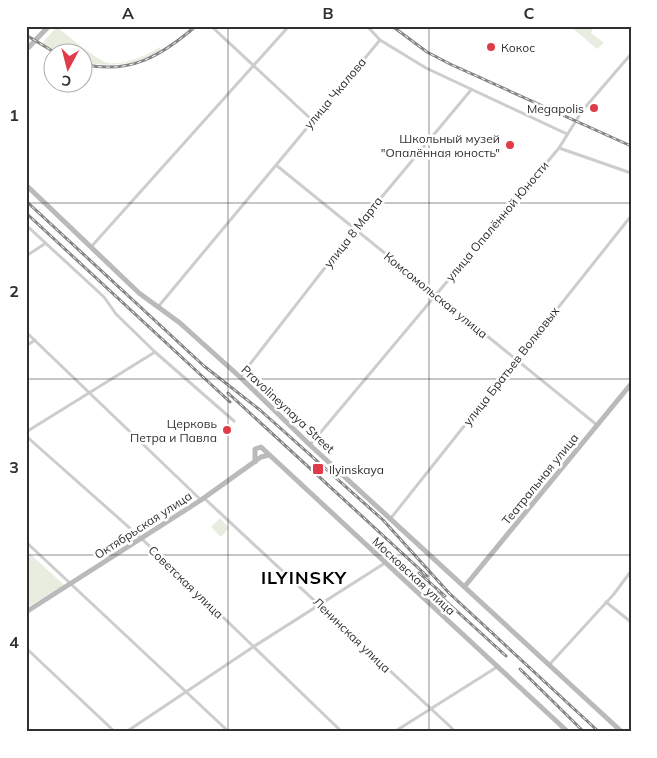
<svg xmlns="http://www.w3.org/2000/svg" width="657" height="758" viewBox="0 0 657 758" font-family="Mulish,sans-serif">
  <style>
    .green { fill: #e7eddf }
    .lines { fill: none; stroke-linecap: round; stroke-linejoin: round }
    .street { stroke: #cdcdcd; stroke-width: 3 }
    .secondary { stroke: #bababa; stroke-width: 5 }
    .rail-casing { stroke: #858585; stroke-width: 3 }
    .rail { stroke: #fff; stroke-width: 1; stroke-dasharray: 4; stroke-linecap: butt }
    .grid { fill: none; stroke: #303030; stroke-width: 1; stroke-opacity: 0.55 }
    .poi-dot { fill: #df3b48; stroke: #fff; stroke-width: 2 }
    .labels { text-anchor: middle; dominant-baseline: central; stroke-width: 5; stroke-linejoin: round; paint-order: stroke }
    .poi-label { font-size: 12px; fill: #303030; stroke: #fff; text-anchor: end }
    .street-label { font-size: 12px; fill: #303030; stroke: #fff }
    .district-label { font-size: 18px; font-weight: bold; letter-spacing: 1px; fill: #000; stroke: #fff }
    .neatline { fill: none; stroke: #303030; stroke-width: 2 }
    .grid-label { font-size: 16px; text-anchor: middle; font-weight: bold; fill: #303030 }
  </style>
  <rect width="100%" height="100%" fill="#fff"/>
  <path class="green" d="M570,26H594L591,33L604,43L597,49Z
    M57,27C67,35 98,61 108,63C124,65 147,56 160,47L161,51C136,64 114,67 86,63L83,62L82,52H57L41,44Z
    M220,518L229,528L221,537L211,527Z
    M26,550L64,585L26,608Z"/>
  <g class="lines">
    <path class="street" d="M211,26L312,120
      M367,26L380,40
      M559,148L631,173
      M276,165L597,425
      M26,225L104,297L116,314L155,352L234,421
      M91,247L289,26
      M26,256L46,243
      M158,307L380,40L426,68L567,134
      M26,332L201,500
      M26,346L35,340
      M240,377L355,229L471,90
      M26,432L155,352
      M26,436L141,538L342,732
      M310,445L559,148L582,111L631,54
      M204,498C288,576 372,655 456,732
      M391,518L631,216
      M26,542L229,732
      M606,602L631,622
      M26,648L115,732
      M549,665L614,594L631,571
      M126,732L253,647L385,563
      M394,732L497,667"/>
    <path class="secondary" d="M26,50L49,26
      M26,185L139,293L180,323L240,377L310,445L622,732
      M255,462V449L261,447L568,732
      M465,586L631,384
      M26,612L201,500L261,457L269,455"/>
    <g class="rail-casing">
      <path id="rail" d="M392,26L427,52L450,64L631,146
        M26,35L54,52
        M82,64C130,75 161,56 196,26
        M26,201L204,366L260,410L383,520L449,593L599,732
        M26,213L230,402
        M228,393L427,576
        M419,573L445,596
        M437,593L506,656
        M520,669L584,732"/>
    </g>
    <use href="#rail" class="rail"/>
  </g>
  <path class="grid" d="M228,26V732M429,26V732M26,203H631M26,379H631M26,555H631"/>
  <g class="poi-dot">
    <circle cx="491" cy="47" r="5"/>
    <circle cx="594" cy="108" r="5"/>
    <circle cx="510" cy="145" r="5"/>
    <circle cx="227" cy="430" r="5"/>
    <rect x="312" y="463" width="12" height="12" rx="2.5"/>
  </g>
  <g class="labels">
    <g class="poi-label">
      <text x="501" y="47" text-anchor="start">Кокос</text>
      <text x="584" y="108">Megapolis</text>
      <text x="500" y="138">Школьный музей<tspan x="500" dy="14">"Опалённая юность"</tspan></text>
      <text x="217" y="423">Церковь<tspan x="217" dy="14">Петра и Павла</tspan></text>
      <text x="329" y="469" text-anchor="start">Ilyinskaya</text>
    </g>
    <g class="street-label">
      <text transform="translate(335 93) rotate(-50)">улица Чкалова</text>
      <text transform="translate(497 221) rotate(-50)">улица Опалённой Юности</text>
      <text transform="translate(353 232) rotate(-52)">улица 8 Марта</text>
      <text transform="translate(436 295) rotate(39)">Комсомольская улица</text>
      <text transform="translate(511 366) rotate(-52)">улица Братьев Волковых</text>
      <text transform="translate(288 409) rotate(43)">Pravolineynaya Street</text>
      <text transform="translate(540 479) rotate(-51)">Театральная улица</text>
      <text transform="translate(143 525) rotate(-33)">Октябрьская улица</text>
      <text transform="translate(414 576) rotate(43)">Московская улица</text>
      <text transform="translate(186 582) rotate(44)">Советская улица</text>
      <text transform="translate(352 635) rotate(44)">Ленинская улица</text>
    </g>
    <g class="district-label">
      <text x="304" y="577">ILYINSKY</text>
    </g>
  </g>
  <rect width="657" height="758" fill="none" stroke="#ffffff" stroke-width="55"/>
  <g transform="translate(68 68) rotate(187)"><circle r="24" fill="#ffffff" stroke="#acacac"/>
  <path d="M0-4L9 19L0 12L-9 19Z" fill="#df3b48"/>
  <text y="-8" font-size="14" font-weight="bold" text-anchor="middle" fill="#303030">С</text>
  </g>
  <rect x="28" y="28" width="602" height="702" class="neatline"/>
  <g class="grid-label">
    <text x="128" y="19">A</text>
    <text x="328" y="19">B</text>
    <text x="529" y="19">C</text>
    <text x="14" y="121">1</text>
    <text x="14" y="297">2</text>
    <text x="14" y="473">3</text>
    <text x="14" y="648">4</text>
  </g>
</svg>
